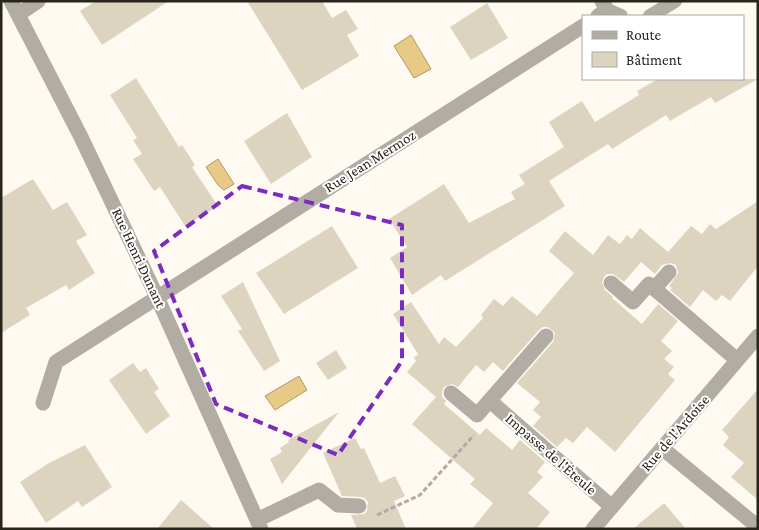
<svg xmlns="http://www.w3.org/2000/svg" width="759" height="530" viewBox="0 0 759 530" font-family="'Crimson Pro',serif">
  <style>
    .water { fill: #e8ca87; stroke: #ae9867 }
    .building { fill: #ddd4c0 }
    .lines { fill: none; stroke-linecap: round; stroke-linejoin: round }
    .path { stroke: #afaca4; stroke-width: 3; stroke-dasharray: 5 2.5; stroke-linecap: butt }
    .service { stroke: #b1ada4; stroke-width: 14 }
    .minor { stroke: #b1ada4; stroke-width: 15 }
    .marked { fill: none; stroke: #7b2cbf; stroke-width: 4; stroke-dasharray: 10 6; stroke-linejoin: round }
    .labels { text-anchor: middle; dominant-baseline: central; stroke-width: 4; stroke-linejoin: round; paint-order: stroke }
    .street-label { font-size: 15px; fill: #28251d; stroke: #fff }
  </style>
  <rect width="100%" height="100%" fill="#fefaf2"/>
  <path class="water" d="M411,35L431,69L414,78L394,46Z
    M218,159L234,184L224,190L218,185L206,167Z
    M299,376L307,390L275,410L265,396Z"/>
  <path class="building" d="M96,1H169L102,45L80,11Z
    M247,1H322L332,18L346,10L358,29L347,35L359,56L302,90Z
    M487,3L508,38L471,60L450,27Z
    M136,78L179,147L182,145L195,165L192,167L218,206L185,226L160,187L154,191L133,159L142,154L133,140L137,138L110,95Z
    M658,79H758L715,103L711,97L670,121L666,115L612,149L608,144L549,181L565,206L445,281L441,275L412,295L390,258L407,247L389,219L444,184L469,223L515,199L511,192L525,184L519,175L564,147L549,122L582,101L595,122L639,95L637,91Z
    M287,113L312,157L271,184L244,141Z
    M33,179L53,210L67,202L87,235L76,241L95,273L69,290L66,285L26,308L30,315L1,333V198Z
    M758,201V266L730,301L722,295L716,301L703,290L690,307L670,290L672,288L669,286L678,273L676,265L670,263L662,265L655,274L641,262L624,282L613,274H607L604,277L602,282L605,290L613,297L612,298L642,324L658,304L678,321L661,341L672,351L664,359L674,367L668,374L675,380L615,452L587,427L573,443L566,438L557,447L533,426L541,417L533,410L540,402L517,383L553,342L555,333L548,327H543L539,330L503,371L493,362L484,372L476,365L458,387L452,384L444,387L442,392V397L446,401L444,404L480,435L486,428L512,450L520,440L545,462L537,472L543,477L528,493L550,512L536,529H472L493,503L470,484L475,479L412,424L436,397L407,372L416,361L414,358L418,354L393,314L411,302L439,344L444,337L456,347L483,318L481,315L494,299L503,306L512,296L537,316L574,273L549,251L565,231L593,255L608,235L620,244L627,235L632,239L640,228L668,252L691,226L702,234L710,224L716,229Z
    M332,226L358,268L284,314L256,273Z
    M243,282L280,361L264,371L238,331L242,329L221,296Z
    M336,350L347,368L328,380L316,363Z
    M133,363L140,372L146,368L159,389L154,392L170,416L146,434L109,380Z
    M758,389V500L731,477L744,463L723,445L729,437L722,430Z
    M339,412L282,484L270,459L282,452L280,448L289,442L288,440Z
    M355,438L361,449L364,448L380,483L395,476L405,496L394,501L406,529H357L351,515L364,514L367,511L368,502L364,498L360,497L342,496L323,453Z
    M85,445L112,487L82,507L78,501L46,523L20,482L49,463Z
    M181,500L214,529H157Z
    M664,503L686,529H633Z"/>
  <g class="lines">
    <path class="path" d="M377,515L420,495L474,435"/>
    <path class="service" d="M607,10L621,16
      M650,16L675,1"/>
    <path class="minor" d="M11,1L81,137L157,297L261,529
      M19,14L38,1
      M598,16L607,10L602,1
      M611,283L633,302L649,284L737,360
      M654,289L669,272
      M451,393L477,415L546,336
      M490,401L612,507
      M43,403L56,362L583,26
      M662,448L752,522L758,524
      M257,520L319,490L338,505L359,506
      M593,529L758,336"/>
  </g>
  <path class="marked" d="M242,186L402,225V361L338,455L216,404L154,251Z"/>
  <g class="labels">
    <g class="street-label">
      <text transform="translate(370 161) rotate(-32)">Rue Jean Mermoz</text>
      <text transform="translate(139 258) rotate(65)">Rue Henri Dunant</text>
      <text transform="translate(675 433) rotate(-49)">Rue de l'Ardoise</text>
      <text transform="translate(551 454) rotate(41)">Impasse de l'Éteule</text>
    </g>
  </g>
  <rect width="759" height="530" fill="none" stroke="#28251d" stroke-width="5"/>
  <rect x="582" y="15" width="162" height="65" fill="#ffffff" stroke="#a9a8a5"/>
  <rect x="592" y="31" width="25" height="8" fill="#b1ada4" stroke="#a9a8a5"/>
  <text x="626" y="40" font-size="15" fill="#28251d">Route</text>
  <rect x="592" y="52" width="25" height="15" fill="#ddd4c0" stroke="#a9a8a5"/>
  <text x="626" y="65" font-size="15" fill="#28251d">Bâtiment</text>
</svg>
